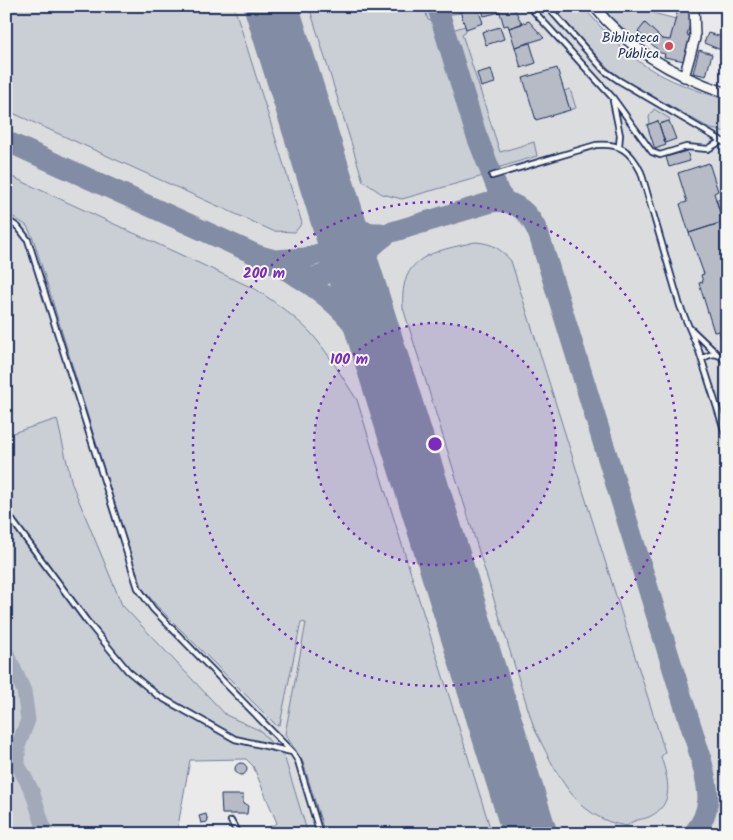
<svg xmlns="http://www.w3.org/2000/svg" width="733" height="840" viewBox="0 0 733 840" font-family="Kalam,sans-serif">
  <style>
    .built { fill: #dadcde }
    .green { fill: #caced5; stroke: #727e9a }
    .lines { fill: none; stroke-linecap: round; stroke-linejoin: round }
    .river { stroke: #a2aaba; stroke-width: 15 }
    .taxiway { stroke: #828ca4; stroke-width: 21 }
    .runway { stroke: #828ca4; stroke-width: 54 }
    .building { fill: #b6bbc6; stroke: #1b2f5e }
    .service-casing { stroke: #1b2f5e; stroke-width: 8 }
    .minor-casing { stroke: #1b2f5e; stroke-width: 12 }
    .service { stroke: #f6f6f2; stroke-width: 4.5 }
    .minor { stroke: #f6f6f2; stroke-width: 9 }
    .ring { fill: none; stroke: #7b2cbf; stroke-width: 2.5; stroke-dasharray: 2.5 5 }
    .poi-dot { fill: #d1495b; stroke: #f6f6f2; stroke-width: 2 }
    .labels { text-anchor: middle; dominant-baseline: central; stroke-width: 4; stroke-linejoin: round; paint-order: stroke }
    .poi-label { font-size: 14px; fill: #1b2f5e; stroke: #f6f6f2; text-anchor: end }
    .centre { fill: #7b2cbf; stroke: #f6f6f2; stroke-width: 2.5 }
    .ring-label { font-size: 15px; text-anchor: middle; font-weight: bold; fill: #7b2cbf; stroke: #f6f6f2; stroke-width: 4; stroke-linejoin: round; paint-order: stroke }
  </style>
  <rect width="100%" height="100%" fill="#e9eae9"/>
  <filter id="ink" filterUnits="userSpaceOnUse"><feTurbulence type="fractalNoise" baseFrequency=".02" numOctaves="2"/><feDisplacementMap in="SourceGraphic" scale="10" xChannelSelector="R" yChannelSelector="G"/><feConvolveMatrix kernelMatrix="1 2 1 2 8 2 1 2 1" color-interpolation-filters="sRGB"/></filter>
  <g filter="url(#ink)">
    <path class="built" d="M6,6H583L604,33L631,58L683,87L727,100V834H308L285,759L260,751L6,518Z"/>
    <path class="green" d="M6,6H234L302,223L295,232L273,231L6,110Z
      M309,6H424L428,20L437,22L487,175L402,199L382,194L363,181Z
      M458,6L460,13L445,15L444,11Z
      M551,6H583C629,63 658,79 727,100V132L711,129L621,78L608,68Z
      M599,6H657L653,13L676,19L670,40L662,39L645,23L634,38Z
      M465,26L466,31L462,34L500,152L534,142L537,156L494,169L469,100L449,31Z
      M570,89L576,108L570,110L564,91Z
      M654,109L670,119L669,121L659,124L657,121L650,124L649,117Z
      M6,174L257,290C276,303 294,316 310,332C328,352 342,377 357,400L492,834H325L303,762L285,734L306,623L301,622L280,724L277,726L157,606L143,589L129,550L33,238L27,226L6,212Z
      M475,242C492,243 500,248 511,261L665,752L661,757C668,779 676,804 649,817C642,820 633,819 627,826C574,819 556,771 534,728L403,308C399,255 433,252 475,242Z
      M57,419L72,484L122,605L226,715L261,731L285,759L308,834H257L277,823L253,766L246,759L190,760L178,826L183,834H6V435Z"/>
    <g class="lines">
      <path class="river" d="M6,651L24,691L28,720L18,746V765L32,791L46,834"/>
      <path class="taxiway" d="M437,6L476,134L499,193L506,202
        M6,141L257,255L275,260L305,258L492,202C516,198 531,215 539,235L682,698C690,724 708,773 708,799C707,812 702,824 693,834
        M333,202C342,222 359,234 381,233
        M271,262C332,292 364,326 391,389
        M300,277C328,282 344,263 343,237
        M362,296C356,267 360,254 385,236"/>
      <path class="runway" d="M271,6L530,834"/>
    </g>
    <path class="building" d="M477,6L483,23L466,29L460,11Z
      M481,6H498L500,12L484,16Z
      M498,6H513L522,24L509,28L508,25L504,26Z
      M678,9L693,13L687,35L691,36L685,61L664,57L665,54L657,52V49L638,32L645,23L662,39L670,40Z
      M529,21L544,38L515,47L509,28Z
      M500,27L504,39L486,45L482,32Z
      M708,33L726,38L721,50L704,43Z
      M530,43L536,63L521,68L515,47Z
      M699,50L712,54L706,76L693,73Z
      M557,68L570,110L536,120L523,78Z
      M491,69L495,83L481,87L477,73Z
      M658,121L666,145L655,149L647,125Z
      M669,121L676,139L665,143L659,124Z
      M687,151L690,161L669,167L666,157Z
      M709,163L718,191L714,193L723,222L689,233L680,204L687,202L678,173Z
      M716,199L727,202V223L723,222Z
      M723,222L727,223V342L723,343L719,331L714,332L699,283L703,282L701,275L704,274L689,233Z
      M235 769a6 6 0 1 1 12 0a6 6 0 1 1-12 0Z
      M221,795H243V804L248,805L247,814H222Z
      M206,814L208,822L201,823L199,816Z"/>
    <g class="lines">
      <g class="service-casing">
        <path id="service" d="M529,6L613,98L652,152L660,155L686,147L708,149L721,141
          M547,6L605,71L618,80L727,144
          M613,101L620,135L619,146
          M492,176L596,145C620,143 630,150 641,172L680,306L699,351L727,439
          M6,219L18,227L28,240L138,588L153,609L293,753L298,761L320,834
          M691,329L717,354
          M702,359C713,352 721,352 727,365
          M6,512L86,620L128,671L157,695L235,739L292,752
          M231,821L238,834"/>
      </g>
      <g class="minor-casing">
        <path id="minor" d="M594,6C628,50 675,76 727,93
          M684,77L695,38L694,6"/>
      </g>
      <use href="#service" class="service"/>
      <use href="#minor" class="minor"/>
    </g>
  </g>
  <circle cx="435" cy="444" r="121" fill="#7b2cbf" fill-opacity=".12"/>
  <g class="ring">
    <circle cx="435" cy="444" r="121"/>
    <circle cx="435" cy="444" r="242"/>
  </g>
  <circle class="poi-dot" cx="669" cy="46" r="5"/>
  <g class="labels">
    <g class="poi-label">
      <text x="659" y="38">Biblioteca<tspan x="659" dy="16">Pública</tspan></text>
    </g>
  </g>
  <circle cx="435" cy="444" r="8" class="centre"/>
  <g class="ring-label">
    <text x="264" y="278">200 m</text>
    <text x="349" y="364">100 m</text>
  </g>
  <rect width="733" height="840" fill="none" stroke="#f6f6f2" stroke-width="25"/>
  <rect x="12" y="12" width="708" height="815" fill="none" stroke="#1b2f5e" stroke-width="2" filter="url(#ink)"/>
</svg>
